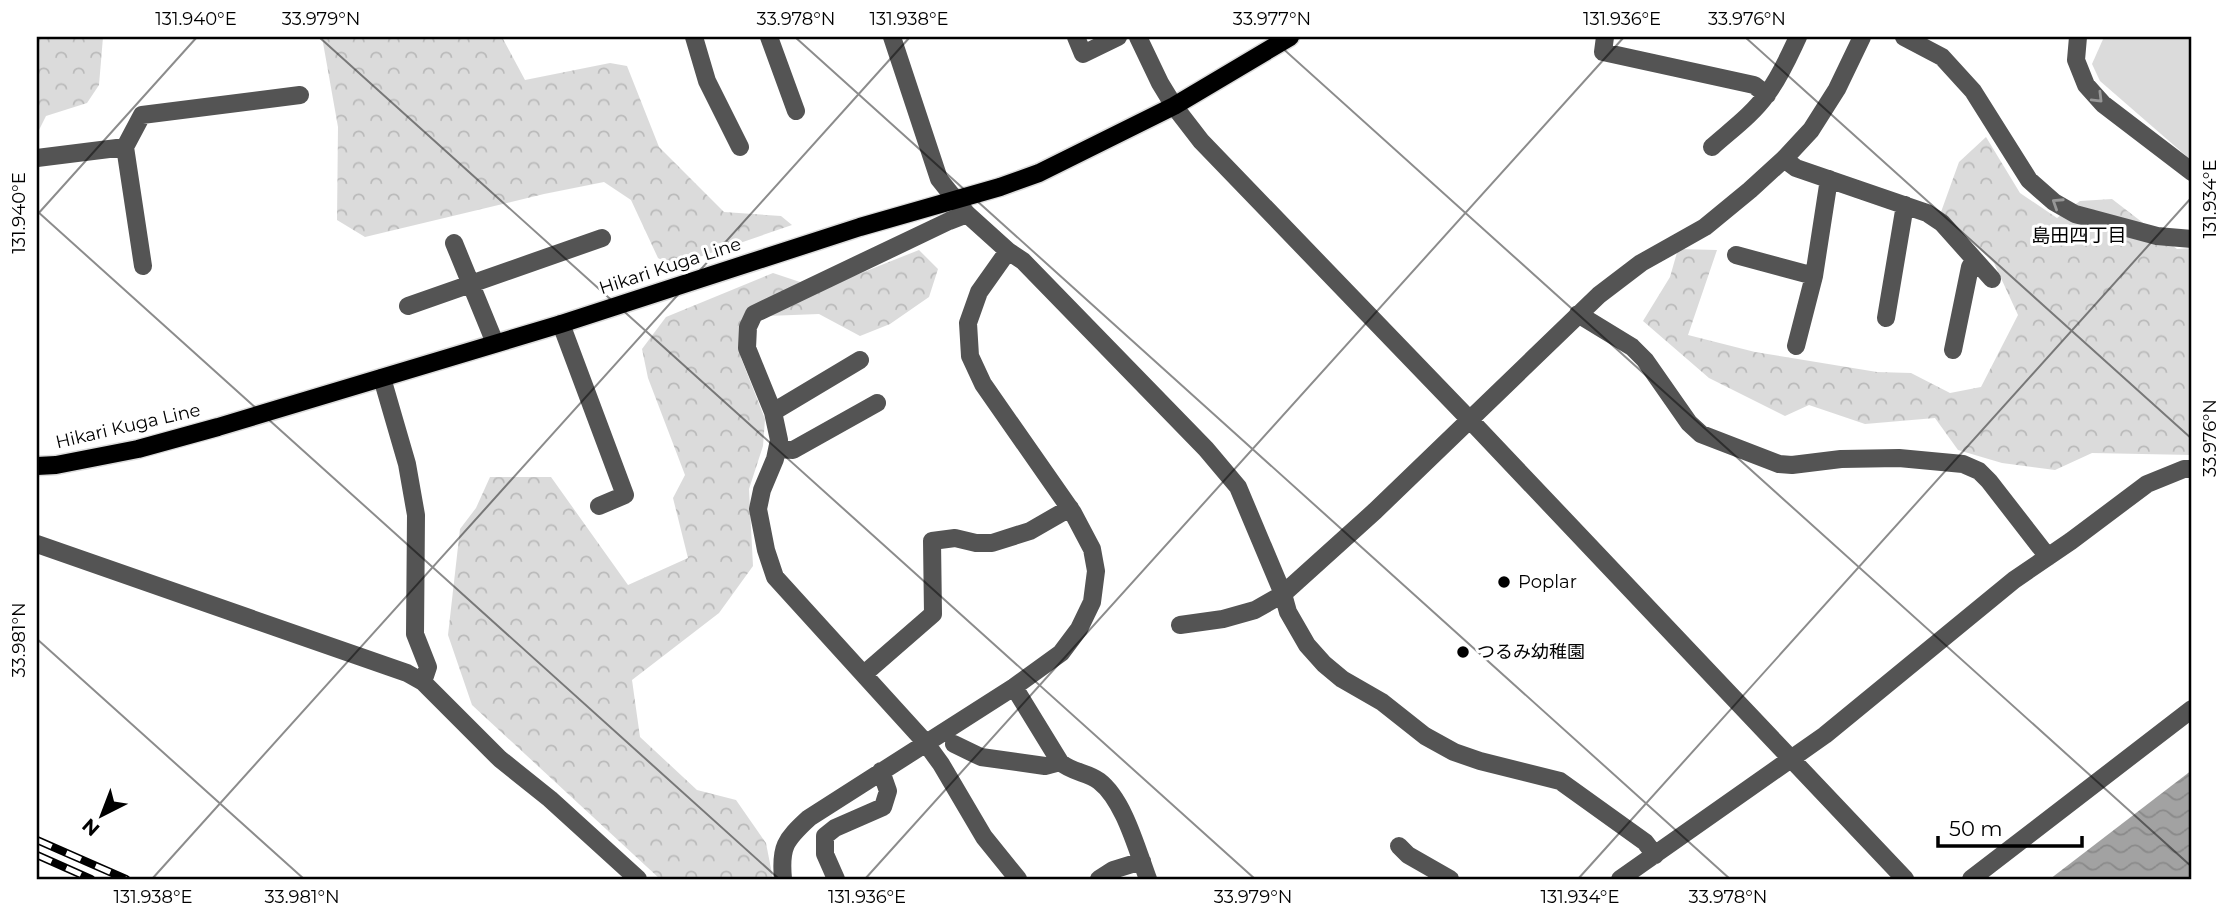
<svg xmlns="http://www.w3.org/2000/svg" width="2229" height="916" viewBox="0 0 2229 916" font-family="Montserrat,'Noto Sans JP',sans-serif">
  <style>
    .green { fill: #dbdbdb }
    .forest { fill: url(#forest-crowns) }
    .water { fill: url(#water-waves) }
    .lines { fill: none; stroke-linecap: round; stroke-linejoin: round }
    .major-casing { stroke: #dbdbdb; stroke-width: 21 }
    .minor { stroke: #545454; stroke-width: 18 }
    .major { stroke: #000; stroke-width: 18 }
    .rail-casing { stroke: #000; stroke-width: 8 }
    .rail { stroke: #fff; stroke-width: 5; stroke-dasharray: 16; stroke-linecap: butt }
    .oneway { stroke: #989898 }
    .ticks { fill: none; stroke: #000; stroke-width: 2; stroke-opacity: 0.45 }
    .poi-dot { fill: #000; stroke: #fff; stroke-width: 2.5 }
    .labels { text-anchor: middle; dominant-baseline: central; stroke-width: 6; stroke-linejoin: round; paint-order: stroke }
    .street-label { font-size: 18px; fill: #000; stroke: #fff }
    .poi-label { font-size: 18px; fill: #000; stroke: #fff; text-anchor: start }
    .neighbourhood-label { font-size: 19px; fill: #000; stroke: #fff }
    .neatline { fill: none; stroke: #000; stroke-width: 2.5 }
    .ticks-label { font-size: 18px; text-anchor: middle; fill: #000 }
  </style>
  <defs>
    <pattern id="forest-crowns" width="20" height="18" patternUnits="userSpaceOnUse" patternTransform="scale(1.75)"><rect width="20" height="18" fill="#dbdbdb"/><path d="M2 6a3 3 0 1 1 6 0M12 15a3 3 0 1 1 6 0" fill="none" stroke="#bababa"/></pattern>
    <pattern id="water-waves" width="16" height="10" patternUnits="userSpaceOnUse" patternTransform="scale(1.75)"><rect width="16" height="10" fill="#a2a2a2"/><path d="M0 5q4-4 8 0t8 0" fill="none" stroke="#8a8a8a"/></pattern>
  </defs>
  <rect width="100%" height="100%" fill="#fff"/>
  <path class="green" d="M2104,37H2192V161L2100,81L2092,64Z"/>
  <path class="forest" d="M37,37H103L99,85L87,103L46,116L37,134Z
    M322,37H502L525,80L610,63L627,66L659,147L724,212L781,216L792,225L673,266L658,258L631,200L604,182L544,194L365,237L337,220L338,127Z
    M1986,137L2020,193L2057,218L2080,201L2112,199L2177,249L2192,248V455L2092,453L2055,470L2002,463L1958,450L1935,418L1865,424L1809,405L1785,416L1709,378L1643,321L1670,277L1678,249L1717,250L1688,335L1755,352L1877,372L1911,373L1950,393L1981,387L2018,315L1994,263L1941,212L1959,162Z
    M919,250L938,269L929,297L890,324L860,336L819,314L767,316L739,329L741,358L765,419L763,446L749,489L753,566L719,613L632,680L640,737L697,790L736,800L766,843L773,879H660L472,705L448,635L460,529L476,508L490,477H551L628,585L688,558L673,498L685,475L648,378L642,349L666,317L773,273L821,289Z"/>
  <path class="water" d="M2192,770V879H2050Z"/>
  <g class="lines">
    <g class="major-casing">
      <path id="major" d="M37,466L56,465L138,449L218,427L561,324L860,227L1000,187L1039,173L1174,106L1290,37"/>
    </g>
    <path class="minor" d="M694,37L707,81L740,147
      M769,37L796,111
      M892,37L939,179L967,214L1008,251L1023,261L1206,449L1238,487L1283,594L1288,612L1307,645L1324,664L1342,679L1382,702L1425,736L1454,752L1480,761L1560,781L1645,842L1655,855
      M1076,37L1083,54L1118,37
      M1138,37L1160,83L1174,106L1201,141L1470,420L1905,879
      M1605,37L1603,52L1754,85L1767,95
      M1904,37L1942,57L1973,91L2029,180L2054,202L2075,214L2157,236L2192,239
      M2078,37L2076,60L2086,85L2103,104L2192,172
      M1712,147C1731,130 1752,115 1767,94C1780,77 1789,56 1798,37
      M37,158L125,147
      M1784,159L1796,168L1927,213L1942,223L1992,279
      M967,214L949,221L754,314L748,327L747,348L773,412L779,440L775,459L762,490L758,509L766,550L775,577L925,742L941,764L984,837L1018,879
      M454,243L495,343
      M1736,255L1814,276
      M143,266L125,147L142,115L300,95
      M408,306L602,238
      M1578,314L1632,347L1645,360L1689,423L1701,434L1779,464L1792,465L1841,459L1899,458L1963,464L1979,471L1989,481L2048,557
      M1886,318L1905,205
      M561,324L625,495L599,506
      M1796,346L1814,276L1829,179
      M1953,350L1970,267L1975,260
      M382,378L407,464L416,515L415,634L428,667L423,682
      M773,412L860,360
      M777,449L793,450L877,403
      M37,544L407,673L423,682L500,759L550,799L638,879
      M1180,625L1223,619L1255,610L1283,594L1375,511L1599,295L1641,263L1705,227L1750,190L1784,159L1811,130L1837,89L1862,37
      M864,674L933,614L932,541L955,538L976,543H992L1030,531L1070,508
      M1014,687L1060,762C1073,773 1087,772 1099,781C1124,800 1137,850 1148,879
      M954,744L981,757L1045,766L1060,762
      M1399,846L1408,855L1450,879
      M783,879C780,847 785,840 809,818L1014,687L1061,653L1079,629L1092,602L1096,571L1092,549L1073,513L983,384L970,356L968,323L979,292L1008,251
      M836,879L825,854V836L835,828L883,807L888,791L881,771
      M1099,879L1113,870L1142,861
      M1620,879L1825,735L2014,580L2071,541L2147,484L2184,469H2192
      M1971,879L2192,709"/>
    <use href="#major" class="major"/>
    <g class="rail-casing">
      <path id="rail" d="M37,840L126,879
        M37,855L91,879"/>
    </g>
    <use href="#rail" class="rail"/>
  </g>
  <defs><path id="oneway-chevron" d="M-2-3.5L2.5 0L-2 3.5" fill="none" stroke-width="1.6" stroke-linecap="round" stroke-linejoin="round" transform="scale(1.75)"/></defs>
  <g class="oneway">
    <use href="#oneway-chevron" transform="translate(2098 98) rotate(45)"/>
    <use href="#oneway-chevron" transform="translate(2057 203) rotate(-147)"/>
  </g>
  <path class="ticks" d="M319,37L1255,879M795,37L1730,879M1270,37L2192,867M1745,37L2192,439M37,211L779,879M37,215L197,37M37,639L304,879M152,879L910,37M865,879L1624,37M1578,879L2192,197"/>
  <g class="poi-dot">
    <circle cx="1504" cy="582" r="7"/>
    <circle cx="1463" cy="652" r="7"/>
  </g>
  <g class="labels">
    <g class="street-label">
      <text transform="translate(670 266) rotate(-18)">Hikari Kuga Line</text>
      <text transform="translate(128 426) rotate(-13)">Hikari Kuga Line</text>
    </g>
    <g class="poi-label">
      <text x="1518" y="582">Poplar</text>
      <text x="1477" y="652">つるみ幼稚園</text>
    </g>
    <g class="neighbourhood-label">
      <text x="2079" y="235">島田四丁目</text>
    </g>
  </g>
  <rect width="2229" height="916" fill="none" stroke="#ffffff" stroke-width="77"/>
  <g transform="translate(102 815) rotate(222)" stroke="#ffffff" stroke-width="5" paint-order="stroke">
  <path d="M0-5L12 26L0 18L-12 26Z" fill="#000000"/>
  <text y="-10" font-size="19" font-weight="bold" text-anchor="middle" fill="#000000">N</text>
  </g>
  <path d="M1938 836v10h144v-10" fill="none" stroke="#000000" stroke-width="3.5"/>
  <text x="1949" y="836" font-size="21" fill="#000000" stroke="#ffffff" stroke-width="5" paint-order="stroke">50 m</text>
  <rect x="38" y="38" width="2152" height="840" class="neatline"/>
  <g class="ticks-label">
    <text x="196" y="25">131.940°E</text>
    <text x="321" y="25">33.979°N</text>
    <text x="796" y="25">33.978°N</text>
    <text x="909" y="25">131.938°E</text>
    <text x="1272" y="25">33.977°N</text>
    <text x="1622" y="25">131.936°E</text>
    <text x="1747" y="25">33.976°N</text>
    <text transform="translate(2210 199) rotate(-90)" y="6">131.934°E</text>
    <text transform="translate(19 213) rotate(-90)" y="6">131.940°E</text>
    <text transform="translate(2210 438) rotate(-90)" y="6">33.976°N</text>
    <text transform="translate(19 640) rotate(-90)" y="6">33.981°N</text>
    <text x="153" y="903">131.938°E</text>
    <text x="302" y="903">33.981°N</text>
    <text x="867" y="903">131.936°E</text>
    <text x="1253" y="903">33.979°N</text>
    <text x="1580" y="903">131.934°E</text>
    <text x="1728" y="903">33.978°N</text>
  </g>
</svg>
